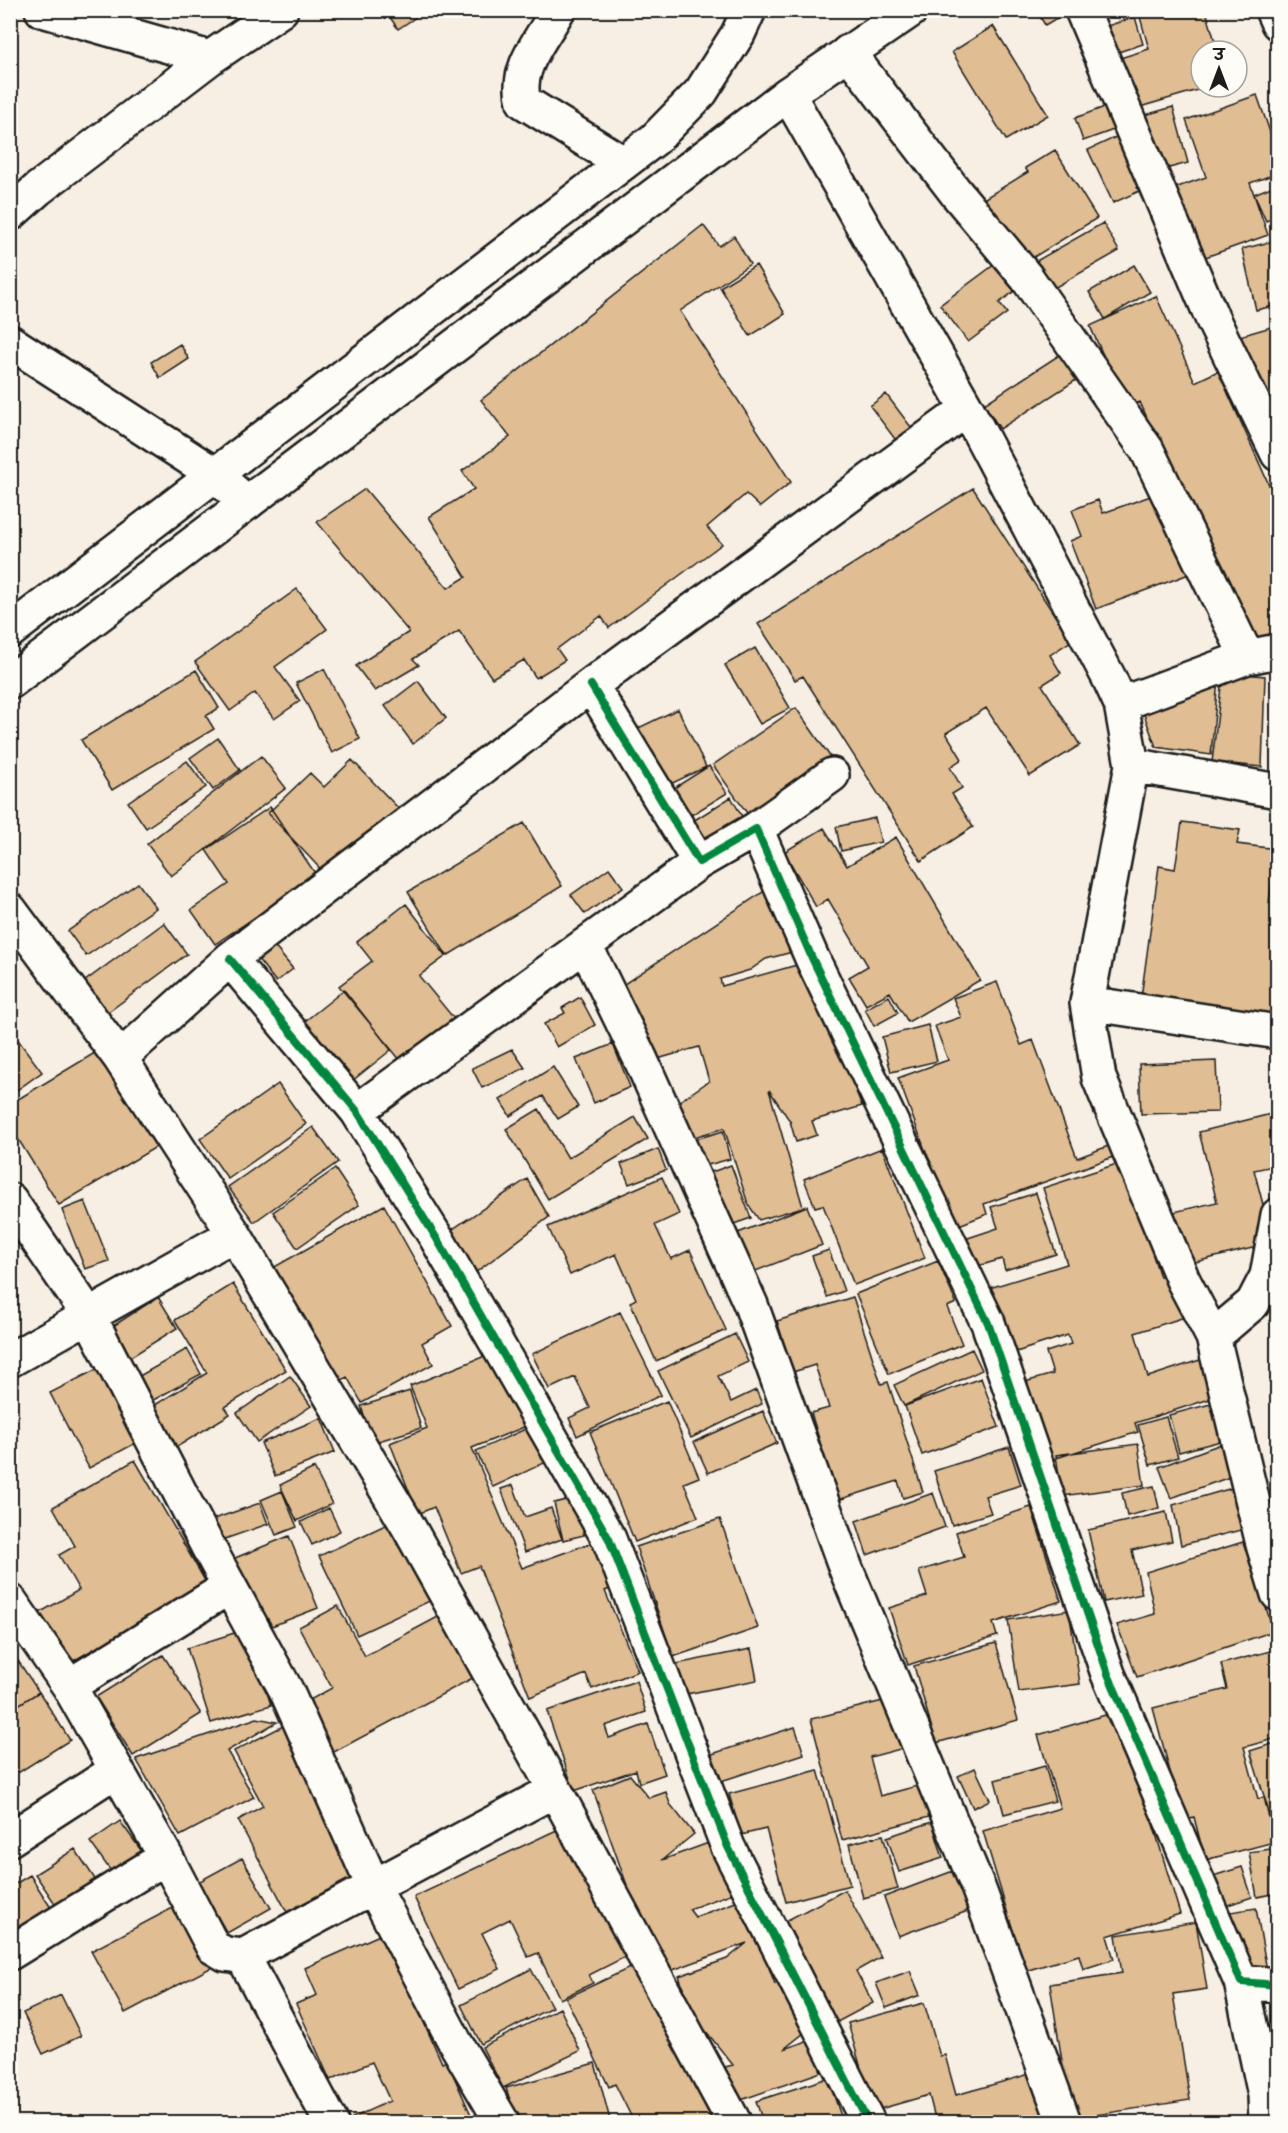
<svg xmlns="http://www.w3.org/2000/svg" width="1288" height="2133" viewBox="0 0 1288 2133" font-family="'Architects Daughter','Playpen Sans Deva',sans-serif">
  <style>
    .building { fill: #e0bd92; stroke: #1c1c1c; stroke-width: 1.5 }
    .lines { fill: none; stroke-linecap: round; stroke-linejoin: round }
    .street-casing { stroke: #1c1c1c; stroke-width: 38 }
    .primary-casing { stroke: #1c1c1c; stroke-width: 38 }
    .street { stroke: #fdfcf7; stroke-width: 33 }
    .primary { stroke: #fdfcf7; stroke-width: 33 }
    .cycleway-casing { stroke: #fdfcf7; stroke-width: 11 }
    .cycleway { stroke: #00873e; stroke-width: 8 }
  </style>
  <rect width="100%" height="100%" fill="#f7efe3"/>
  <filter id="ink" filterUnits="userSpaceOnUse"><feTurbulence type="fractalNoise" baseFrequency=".0167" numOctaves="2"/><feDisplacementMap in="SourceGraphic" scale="12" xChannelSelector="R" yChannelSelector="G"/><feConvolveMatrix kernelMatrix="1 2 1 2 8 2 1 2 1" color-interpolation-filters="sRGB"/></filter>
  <g filter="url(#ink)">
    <path class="building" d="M385,10H411L416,17L398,29Z
      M1036,10H1068L1069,11L1045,25Z
      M1138,10H1209L1206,11L1218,51H1201V87H1208L1133,109L1117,59L1149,49Z
      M1135,17L1143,44L1112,54L1104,27Z
      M993,26L1048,115L1006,140L952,52Z
      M1257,95L1278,155V173L1250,183L1268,235L1197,260L1172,189L1206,177L1186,120Z
      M1110,105L1119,128L1083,141L1075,118Z
      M1173,107L1188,163L1154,172L1138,117Z
      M1129,131L1155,184L1113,203L1088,150Z
      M1055,150L1097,218L1021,265L980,201L1028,172L1025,168Z
      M1278,184V216L1266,221L1254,194Z
      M1103,223L1119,251L1047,292L1031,264Z
      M703,225L719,246L734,236L750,264L680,311L791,482L760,507L746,494L707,527L722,544L609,628L601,616L557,649L565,660L536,678L524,660L492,678L459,631L413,659L419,665L375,691L356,666L409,632L317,522L365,489L448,588L466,577L429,517L474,489L462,471L510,437L481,400Z
      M1278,240V305L1256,310L1242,249Z
      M1002,259L1022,285L999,303L1007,313L968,342L940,305Z
      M756,265L785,314L750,336L720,287Z
      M1134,265L1150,292L1105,319L1089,292Z
      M1156,296L1195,382L1218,371L1278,505V632L1246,644L1140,402L1127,408L1090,326Z
      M1278,325V431L1233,338Z
      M180,344L189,359L160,378L151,362Z
      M1067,350L1084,375L1000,429L984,404Z
      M886,394L917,435L901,447L870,406Z
      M973,488L1071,641L1050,655L1061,673L1042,685L1080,745L1030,776L986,708L946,733L962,759L950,767L962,788L952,794L973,827L921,861L803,676L795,680L758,624Z
      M1159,493L1189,574L1096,609L1070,541L1082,536L1072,510L1098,500L1103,513Z
      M297,589L327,629L275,667L300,701L274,719L255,693L230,711L195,662Z
      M755,648L790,708L760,724L725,665Z
      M324,669L360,739L332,753L296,683Z
      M196,670L219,708L206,716L214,729L112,790L81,740Z
      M1243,674L1265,676L1262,767L1212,762L1221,687Z
      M1218,680L1211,755L1156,747L1142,709Z
      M418,681L446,718L413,744L385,706Z
      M796,708L836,765L761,833L713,765Z
      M678,709L706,767L656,791L628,733Z
      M218,738L240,770L213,790L190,758Z
      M261,756L286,788L171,876L147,844Z
      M352,760L400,810L328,877L268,813L310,773L324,787Z
      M187,761L206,787L146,828L128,802Z
      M709,766L727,793L680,822L663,795Z
      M731,797L748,827L702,850L685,826Z
      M270,807L317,876L215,944L191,910L229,884L206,850Z
      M875,818L881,842L841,851L836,827Z
      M1182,822L1240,830L1237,844L1276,849L1269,903L1278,904V1025L1140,1005L1159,866L1175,869Z
      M524,823L562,886L447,956L408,892Z
      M824,828L847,866L896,837L980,980L908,1022L890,992L866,1005L849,977L868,966L828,899L816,907L784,852Z
      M609,868L623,887L585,914L571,895Z
      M138,883L156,908L86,956L68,931Z
      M772,886L800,950L766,959L750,970L720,979L722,986L804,963L862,1106L812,1121L817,1135L796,1142L790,1121L769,1090L803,1207L759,1220L748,1204L724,1128L691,1138L680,1101L709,1081L699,1047L647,1062L624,984Z
      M406,904L446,956L419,976L456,1021L401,1061L339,986L372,961L357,942Z
      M164,923L187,954L96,1021L73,990Z
      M270,941L293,969L276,982L254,954Z
      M997,982L1021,1045L1033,1040L1077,1158L1111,1145L1116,1156L984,1204L987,1214L954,1227L898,1078L948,1060L935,1026L961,1017L953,998Z
      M344,990L391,1050L352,1081L305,1021Z
      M889,996L898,1013L874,1026L865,1009Z
      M580,997L595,1025L557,1047L544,1024L565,1013L562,1008Z
      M928,1025L937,1061L891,1072L882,1037Z
      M13,1033L42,1072L10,1095V1035Z
      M613,1044L630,1087L594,1103L576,1059Z
      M512,1049L525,1068L482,1088L472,1068Z
      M98,1051L156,1147L59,1205L10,1126V1104Z
      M1216,1061L1218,1112L1141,1114L1139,1064Z
      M553,1067L578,1107L558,1119L543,1096L510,1116L500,1100Z
      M278,1084L306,1124L228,1179L200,1139Z
      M539,1109L568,1158L635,1117L648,1139L548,1199L506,1129Z
      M1271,1114L1278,1140V1165L1254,1170L1273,1243L1187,1264L1174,1212L1217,1202L1199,1132Z
      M313,1127L338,1162L254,1222L228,1187Z
      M723,1131L730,1159L704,1166L696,1139Z
      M882,1148L925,1258L854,1285L823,1205L815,1207L804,1179Z
      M658,1149L666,1170L629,1184L621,1164Z
      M1123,1162L1160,1277L1174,1273L1188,1316L1135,1333L1148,1377L1203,1359L1216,1397L1135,1423L1138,1432L1050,1460L1025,1382L1053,1374L1046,1352L1071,1344L1068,1335L1004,1356L983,1290L1067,1264L1043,1188Z
      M731,1165L751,1218L728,1226L709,1173Z
      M335,1169L359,1205L297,1248L273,1212Z
      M662,1177L679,1214L655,1225L671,1259L690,1250L726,1330L656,1361L630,1302L636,1299L616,1254L570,1275L548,1227Z
      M527,1179L549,1217L471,1276L447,1233Z
      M1036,1193L1056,1254L1005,1270L1002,1259L975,1267L965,1239L998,1228L991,1207Z
      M85,1201L109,1261L85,1269L62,1210Z
      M384,1205L452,1326L422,1343L433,1364L362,1403L347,1377L337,1383L271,1269Z
      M807,1206L822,1245L753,1272L738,1233Z
      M829,1250L844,1291L827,1297L812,1256Z
      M938,1261L956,1303L947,1307L962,1344L889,1374L856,1294Z
      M233,1284L286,1370L225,1407L230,1414L172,1450L147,1410L207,1373L175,1320Z
      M158,1297L177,1328L129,1358L110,1328Z
      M853,1297L881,1384L888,1382L923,1492L903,1498L898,1481L838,1500L811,1413L829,1408L815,1365L793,1372L777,1321Z
      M620,1312L661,1395L577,1436L569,1418L590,1408L575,1377L549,1389L532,1354Z
      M735,1334L748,1362L718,1376L731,1402L756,1390L762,1404L691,1438L658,1371Z
      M187,1349L201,1374L148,1403L134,1379Z
      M972,1349L982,1370L904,1406L894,1385Z
      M495,1352L524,1427L472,1448L522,1568L594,1542L612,1588L605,1591L638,1671L592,1689L586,1674L530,1697L479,1566L461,1573L434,1507L418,1514L390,1443L427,1428L410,1386Z
      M97,1369L136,1443L89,1468L50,1393Z
      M290,1376L311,1406L257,1442L237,1413Z
      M981,1378L999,1427L922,1455L905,1406Z
      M410,1391L421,1428L372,1443L361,1406Z
      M667,1401L699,1477L684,1483L698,1517L635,1542L590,1432Z
      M1222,1401L1232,1438L1179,1452L1169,1415Z
      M763,1411L777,1443L708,1473L694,1442Z
      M1166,1417L1178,1457L1150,1465L1138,1425Z
      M321,1418L335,1452L275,1476L261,1443Z
      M539,1423L555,1458L493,1487L476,1451Z
      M1229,1441L1241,1473L1171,1498L1159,1467Z
      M1138,1444L1144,1485L1062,1496L1056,1455Z
      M1009,1447L1021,1485L985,1496L991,1513L952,1525L934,1471Z
      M135,1460L207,1584L68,1664L39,1613L79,1590L59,1555L75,1546L53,1507Z
      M314,1468L332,1504L297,1521L280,1485Z
      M513,1485L525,1517L551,1508L562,1539L525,1552L501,1489Z
      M1154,1486L1159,1508L1127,1516L1122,1493Z
      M1236,1487L1241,1530L1181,1545L1173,1505Z
      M282,1491L297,1527L276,1535L261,1500Z
      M933,1493L945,1527L867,1555L856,1521Z
      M575,1498L584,1535L563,1540L554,1503Z
      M260,1503L268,1524L219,1541L211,1520Z
      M1031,1507L1061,1601L993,1623L997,1636L908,1665L889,1608L927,1596L919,1571L964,1557L956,1532Z
      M329,1508L340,1531L312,1545L301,1522Z
      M1166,1512L1172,1541L1132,1550L1142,1594L1104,1602L1088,1530Z
      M720,1519L758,1628L673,1657L636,1547Z
      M396,1520L434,1599L357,1635L319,1556Z
      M289,1536L318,1608L259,1631L230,1560Z
      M1243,1542L1274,1631L1137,1677L1117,1625L1155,1614L1146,1572Z
      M338,1606L365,1656L451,1610L484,1672L334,1752L306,1702L332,1688L299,1627Z
      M1069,1610L1080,1684L1019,1692L1008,1620Z
      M247,1629L271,1705L211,1723L187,1648Z
      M996,1643L1018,1720L936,1743L914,1666Z
      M10,1649L39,1692L10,1710Z
      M751,1649L757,1680L681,1695L676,1664Z
      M1278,1649V1738L1244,1747L1258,1799L1264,1797L1272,1831L1278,1829V1841L1205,1860L1194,1817L1183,1820L1153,1708L1227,1689L1221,1664Z
      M163,1655L201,1714L133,1756L96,1697Z
      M636,1681L646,1712L605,1726L609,1738L648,1724L665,1774L639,1783L636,1770L574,1791L547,1711Z
      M39,1692L70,1740L10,1778V1710Z
      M891,1699L904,1748L870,1757L880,1796L921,1785L929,1817L842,1840L811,1719Z
      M1119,1711L1180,1914L1107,1936L1114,1959L1083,1969L1079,1955L1025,1971L983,1831L1060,1808L1038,1735Z
      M257,1718L277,1722L227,1751L254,1797L180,1836L136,1759Z
      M287,1724L361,1873L287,1912L238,1820L263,1806L234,1751Z
      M795,1727L804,1754L718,1782L709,1755Z
      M1278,1742V1827L1274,1828L1250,1751Z
      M1045,1766L1055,1801L1004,1814L995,1780Z
      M975,1768L990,1800L973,1808L958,1776Z
      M818,1770L850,1885L786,1902L766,1829L741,1835L729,1794Z
      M630,1775L649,1798L666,1792L670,1804L694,1834L662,1860L714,1841L733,1893L689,1909L695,1917L744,1899L775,1984L785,1981L804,2033L784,2049L810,2040L821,2072L738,2101L725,2067L733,2065L693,2015L679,1976L727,1959L747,1943L659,1975L593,1790Z
      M120,1821L143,1853L113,1874L90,1842Z
      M932,1822L943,1858L899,1872L887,1837Z
      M563,1827L625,1957L589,1975L593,1983L560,1999L538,1953L528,1957L510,1919L482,1933L500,1969L458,1989L414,1897Z
      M883,1835L898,1889L863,1898L849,1844Z
      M1278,1848V1893L1257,1897L1249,1852Z
      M75,1849L97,1882L58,1908L35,1874Z
      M242,1858L271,1908L227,1933L198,1882Z
      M1242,1867L1252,1897L1222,1907L1213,1876Z
      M953,1871L968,1911L898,1936L884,1897Z
      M30,1875L53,1911L18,1934L10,1923V1887Z
      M845,1890L881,1957L856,1971L873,2003L826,2028L772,1928Z
      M184,1902L218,1964L125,2013L91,1951Z
      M1256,1908L1269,1982L1243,1978L1230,1912Z
      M1196,1922L1207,1989L1173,1994L1190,2100L1071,2119L1050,1984L1122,1973L1116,1935Z
      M384,1933L442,2063L447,2061L472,2117L479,2115L482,2122H354L352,2118L390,2101L372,2062L330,2080L296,2004L317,1995L305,1968Z
      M638,1964L713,2122H634L615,2084L609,2087L566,1998Z
      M531,1969L552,2007L481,2044L461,2005Z
      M910,1971L920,1995L886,2008L876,1983Z
      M61,1995L81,2036L43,2054L23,2013Z
      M924,2003L940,2056L945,2055L956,2095L1037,2072L1049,2122H936L929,2095L873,2111L848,2023Z
      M560,2008L580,2051L503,2088L482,2047Z
      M595,2063L610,2120L599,2122H517L506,2088Z
      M828,2078L843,2122H763L756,2101Z"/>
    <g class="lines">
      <g class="street-casing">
        <path id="street" d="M558,10C542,39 514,69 524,102L623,163
          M1082,10L1213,320L1278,454
          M1272,10L1278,23
          M848,52L957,194L1027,278L1147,450L1247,657L1121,704
          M210,58L281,10
          M788,94L967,409L1109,678L1121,704L1132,765L1278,791
          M10,214L38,189L210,58L42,10
          M10,342L214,474L247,503
          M1247,657L1278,651
          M591,685L699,862L756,829L812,958L988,1323L1108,1674L1241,1982L1278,1985
          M1132,765L1087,1003L1099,1078L1183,1280L1213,1337L1264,1548L1278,1594
          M756,829L832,775
          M10,910L120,1058L230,959L591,685L967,409
          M585,945L640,1058L751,1305L846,1569L978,1887L1064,2122
          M230,959L357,1111L437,1239L609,1539L728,1847L868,2122
          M1087,1003L1278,1032
          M357,1111L699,862
          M10,1200L88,1314L207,1545L286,1690L374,1888L456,2044L502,2122
          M234,1234L408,1526L555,1790L734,2122
          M1213,1337L1253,1303L1267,1276L1278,1215
          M10,1360L234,1234L120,1058
          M10,1601L69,1686L166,1857L10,1953
          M69,1686L229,1587
          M10,1839L115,1771
          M166,1857L213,1947L225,1954L243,1956
          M1241,1982L1265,2095L1266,2122
          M331,2122L243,1956L555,1790"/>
      </g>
      <g class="primary-casing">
        <path id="primary" d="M10,631L655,139L701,92L738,34L749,10
          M10,682L788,94L911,10"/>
      </g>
      <use href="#street" class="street"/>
      <use href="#primary" class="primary"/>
      <g class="cycleway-casing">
        <path id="cycleway" d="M591,685L699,862L756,829L812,958L988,1323L1108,1674L1241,1982L1278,1985
          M230,959L357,1111L437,1239L609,1539L728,1847L868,2122"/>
      </g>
      <use href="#cycleway" class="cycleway"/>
    </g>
  </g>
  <rect width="1288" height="2133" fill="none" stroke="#fdfcf7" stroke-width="36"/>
  <rect x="18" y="18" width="1252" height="2097" fill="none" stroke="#1c1c1c" stroke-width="2" filter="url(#ink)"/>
  <g transform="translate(1219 69)"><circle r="28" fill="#fdfcf7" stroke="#a3a29f" stroke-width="1.5"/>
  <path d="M0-4.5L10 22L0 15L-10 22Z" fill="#1c1c1c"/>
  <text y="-9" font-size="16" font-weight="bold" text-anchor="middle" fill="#1c1c1c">उ</text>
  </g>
</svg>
